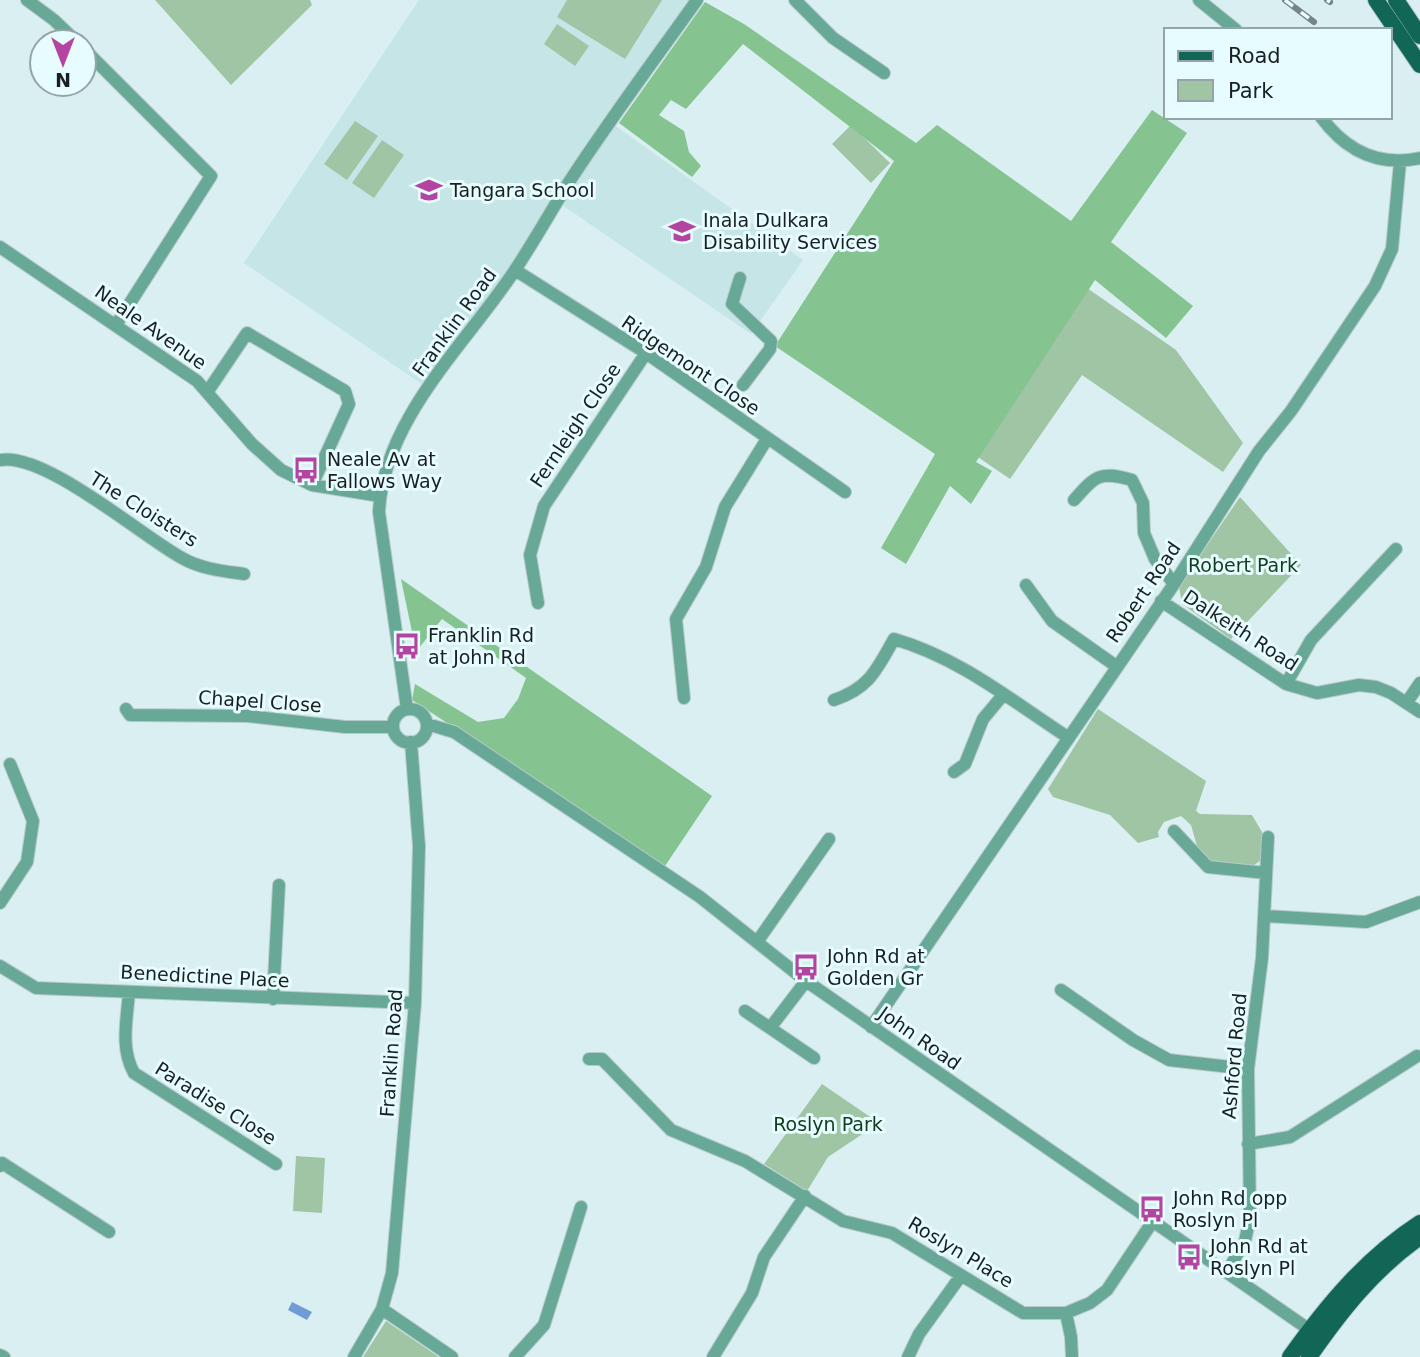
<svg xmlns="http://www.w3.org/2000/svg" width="1420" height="1357" viewBox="0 0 1420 1357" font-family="'DejaVu Sans',sans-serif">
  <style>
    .built { fill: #c6e5e7 }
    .green { fill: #9fc5a5 }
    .forest { fill: #85c490 }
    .water { fill: #709cd5 }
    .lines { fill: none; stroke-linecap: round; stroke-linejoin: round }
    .minor-casing { stroke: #b7cacc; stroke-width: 14 }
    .major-casing { stroke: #b7cacc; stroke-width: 18 }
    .minor { stroke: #68a897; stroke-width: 12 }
    .major { stroke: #126655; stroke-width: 16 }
    .rail-casing { stroke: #768485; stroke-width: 6 }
    .rail { stroke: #e7fcfe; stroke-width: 3.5; stroke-dasharray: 10; stroke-linecap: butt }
    .labels { text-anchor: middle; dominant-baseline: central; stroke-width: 6; stroke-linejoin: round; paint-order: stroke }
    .poi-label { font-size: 19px; fill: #192021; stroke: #e7fcfe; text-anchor: start }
    .street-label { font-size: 19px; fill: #192021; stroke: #e7fcfe }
    .park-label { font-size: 19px; fill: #0f3e1c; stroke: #e7fcfe }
  </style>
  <rect width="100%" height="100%" fill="#daeff1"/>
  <path class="built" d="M419,0H697L429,389L244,263Z
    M613,124L803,260L751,334L559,203Z"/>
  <path class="green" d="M155,0H310L312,5L231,85Z
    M567,0H662L625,59L557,17Z
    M557,24L589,46L575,66L544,44Z
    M355,121L378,136L347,180L324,164Z
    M851,125L890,163L871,183L832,144Z
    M382,140L404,155L374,198L352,183Z
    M1087,288L1176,350L1243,443L1223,472L1082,375L1010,479L972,453Z
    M1240,497L1301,565L1231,639L1182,604L1179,586Z
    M1098,709L1206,781L1196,811L1200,814L1252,815L1262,832L1261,860L1253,866L1212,863L1197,846L1191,825L1181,816L1164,822L1158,832L1159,837L1138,843L1110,815L1053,797L1048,789Z
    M822,1084L879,1123L828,1157L807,1191L764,1164Z
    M296,1156L325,1158L322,1213L293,1211Z
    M386,1321L439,1357H363Z"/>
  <path class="forest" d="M705,2L744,24L916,143L937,125L1071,221L1152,110L1187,133L1111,242L1193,306L1166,338L1095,280L976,462L992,471L971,504L950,486L906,564L881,548L935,454L775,346L894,161L743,44L686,109L671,100L659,115L684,131L689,152L701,166L692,177L619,123Z
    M401,579L712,796L665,866L412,700L415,684L478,722L504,718L518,699L526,678L442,619L419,648L412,632Z"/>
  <path class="water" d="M292,1302L312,1312L307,1320L288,1310Z"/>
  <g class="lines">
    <g class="minor-casing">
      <path id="minor" d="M27,0L54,20L77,42
        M795,0L833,38L884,73
        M1199,0L1236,30
        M84,49L211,176L116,325
        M1321,117C1346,151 1378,167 1420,158
        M0,247L197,381L252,444L281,470L312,485L380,496
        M515,270L646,353L845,492
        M740,278L732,304L771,341L770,349L743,385
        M208,391L247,333L345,391L349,404L312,485
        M0,460C45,452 140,535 182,558C201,569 223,571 244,574
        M1074,500C1096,475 1100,471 1132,480L1143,503L1144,533L1155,559L1174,584
        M1026,585L1052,621L1116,666
        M1161,601L1286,684L1317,693L1359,685L1376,687L1391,693L1420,712
        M538,603L530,555L544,506L646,353
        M1286,684L1311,640L1396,549
        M684,698L676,619L706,567L725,507L767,439
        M834,700C869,688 876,671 894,639C960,658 1012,701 1069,738
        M1407,702L1420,683
        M126,709L130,715L247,716L345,727H393
        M407,709L379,512C383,419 467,343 515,270C535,240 552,209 571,179C611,118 655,59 697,0
        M393 726a17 17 0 1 1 34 0a17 17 0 1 1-34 0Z
        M427,724L454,732L700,897L806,981L1317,1335
        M954,772L965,764L983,719L1003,695
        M1174,831L1208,867L1266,873
        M0,903L27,862L33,821L10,764
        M1264,916L1366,922L1420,902
        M757,942L829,839
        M0,966L36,988L415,1003
        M1061,990L1133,1040L1169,1060L1248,1069
        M129,992C127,1020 120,1048 134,1073L276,1164
        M273,999L279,885
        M745,1011L814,1058
        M871,1027L1174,584L1259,451L1291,411L1375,286L1392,249L1400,162
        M770,1028L806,981
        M589,1059H602L671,1130L745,1161L843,1221L892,1233L1023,1313H1066L1090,1303L1107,1290L1153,1221
        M1248,1144L1290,1137L1417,1056
        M0,1166L2,1163L109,1232
        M1227,1272L1245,1241L1250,1217L1248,1069L1262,958L1268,837
        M382,1309L452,1357
        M1066,1313L1071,1337L1072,1357
        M0,1355L4,1357
        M354,1357L382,1309L392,1273L415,1003L419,846L411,742
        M515,1357L544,1325L581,1207
        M713,1357L752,1293L764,1257L805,1196
        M908,1357L919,1334L960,1277"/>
    </g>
    <g class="major-casing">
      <path id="major" d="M1376,0L1420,65
        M1396,0L1420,36
        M1290,1357C1327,1305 1366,1258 1420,1223
        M1309,1357C1341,1311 1373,1270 1420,1237"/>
    </g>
    <use href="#minor" class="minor"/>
    <use href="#major" class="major"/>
    <g class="rail-casing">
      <path id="rail" d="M1285,0L1314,22
        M1327,0L1330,2"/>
    </g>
    <use href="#rail" class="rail"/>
  </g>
  <defs>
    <g id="school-bare" transform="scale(2.1)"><path d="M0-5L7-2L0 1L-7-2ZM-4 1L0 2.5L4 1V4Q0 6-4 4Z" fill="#b344a1" stroke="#e7fcfe" stroke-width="2.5" paint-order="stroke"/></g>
    <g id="university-bare" transform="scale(2.1)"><path d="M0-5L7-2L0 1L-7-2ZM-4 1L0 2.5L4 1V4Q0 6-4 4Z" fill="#b344a1" stroke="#e7fcfe" stroke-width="2.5" paint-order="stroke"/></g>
    <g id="bus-bare" transform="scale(2.1)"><path d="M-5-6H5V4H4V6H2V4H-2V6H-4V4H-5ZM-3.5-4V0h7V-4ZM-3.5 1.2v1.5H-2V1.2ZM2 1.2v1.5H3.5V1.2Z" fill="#b344a1" stroke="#e7fcfe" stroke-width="2.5" paint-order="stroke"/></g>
  </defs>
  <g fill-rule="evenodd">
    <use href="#school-bare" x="429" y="190"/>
    <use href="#university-bare" x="682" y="231"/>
    <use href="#bus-bare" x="306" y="470"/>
    <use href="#bus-bare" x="407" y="646"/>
    <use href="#bus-bare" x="806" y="967"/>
    <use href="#bus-bare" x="1152" y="1209"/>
    <use href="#bus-bare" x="1189" y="1257"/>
  </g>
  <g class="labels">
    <g class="poi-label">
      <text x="450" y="190">Tangara School</text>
      <text x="703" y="220">Inala Dulkara<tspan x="703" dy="22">Disability Services</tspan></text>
      <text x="327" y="459">Neale Av at<tspan x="327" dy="22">Fallows Way</tspan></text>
      <text x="428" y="635">Franklin Rd<tspan x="428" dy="22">at John Rd</tspan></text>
      <text x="827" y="956">John Rd at<tspan x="827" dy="22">Golden Gr</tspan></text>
      <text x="1173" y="1198">John Rd opp<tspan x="1173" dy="22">Roslyn Pl</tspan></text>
      <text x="1210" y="1246">John Rd at<tspan x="1210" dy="22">Roslyn Pl</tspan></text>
    </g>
    <g class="street-label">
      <text transform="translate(454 322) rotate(-54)">Franklin Road</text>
      <text transform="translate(151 327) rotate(35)">Neale Avenue</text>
      <text transform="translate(691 365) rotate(34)">Ridgemont Close</text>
      <text transform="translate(575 425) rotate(-56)">Fernleigh Close</text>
      <text transform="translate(144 509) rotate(32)">The Cloisters</text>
      <text transform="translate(1143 592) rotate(-56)">Robert Road</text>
      <text transform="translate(1241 630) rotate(33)">Dalkeith Road</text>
      <text transform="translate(260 701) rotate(4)">Chapel Close</text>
      <text transform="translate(205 976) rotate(3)">Benedictine Place</text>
      <text transform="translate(920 1038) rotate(35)">John Road</text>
      <text transform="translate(391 1053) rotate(-86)">Franklin Road</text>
      <text transform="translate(1234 1056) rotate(-85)">Ashford Road</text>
      <text transform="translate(216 1103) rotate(32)">Paradise Close</text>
      <text transform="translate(961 1252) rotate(31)">Roslyn Place</text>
    </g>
    <g class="park-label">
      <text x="1243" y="565">Robert Park</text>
      <text x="828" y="1124">Roslyn Park</text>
    </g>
  </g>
  <rect x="1164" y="28" width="228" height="91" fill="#e7fcfe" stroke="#95a4a6" stroke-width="2"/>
  <rect x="1178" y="51" width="35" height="10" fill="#126655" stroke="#95a4a6" stroke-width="2"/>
  <text x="1228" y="63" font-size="21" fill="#192021">Road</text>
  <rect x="1178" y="80" width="35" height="21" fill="#9fc5a5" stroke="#95a4a6" stroke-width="2"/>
  <text x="1228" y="98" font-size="21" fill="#192021">Park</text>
  <g transform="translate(63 63) rotate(180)"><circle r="33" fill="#e7fcfe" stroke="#95a4a6" stroke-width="2"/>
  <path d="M0-5L12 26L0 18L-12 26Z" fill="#b344a1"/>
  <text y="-10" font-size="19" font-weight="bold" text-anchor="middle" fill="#192021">N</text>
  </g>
</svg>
